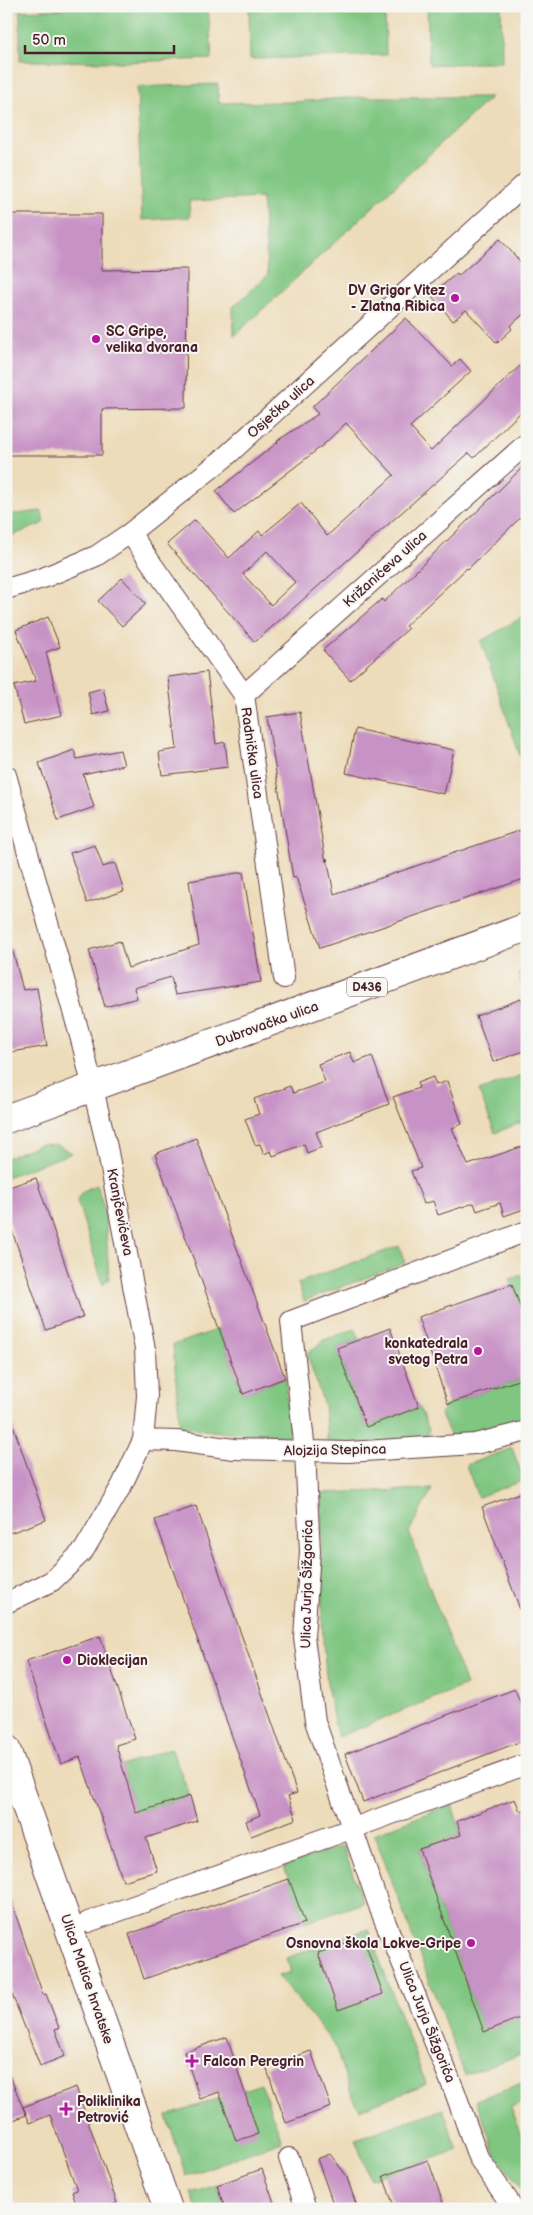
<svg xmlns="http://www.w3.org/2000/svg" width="533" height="2215" viewBox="0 0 533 2215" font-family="'Balsamiq Sans',sans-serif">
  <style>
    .green { fill: #7fc681; stroke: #647256 }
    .building { fill: #c792c5; fill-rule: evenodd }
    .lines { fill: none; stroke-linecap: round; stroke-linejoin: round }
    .street-casing { stroke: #623b40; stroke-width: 22 }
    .secondary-casing { stroke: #623b40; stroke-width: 30 }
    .primary-casing { stroke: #623b40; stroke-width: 30 }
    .street { stroke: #fff; stroke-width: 20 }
    .secondary { stroke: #fff; stroke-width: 28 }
    .primary { stroke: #fff; stroke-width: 28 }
    .poi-dot { fill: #b5179e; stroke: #f6f6f2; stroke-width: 2 }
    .labels { text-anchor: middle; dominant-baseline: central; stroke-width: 4; stroke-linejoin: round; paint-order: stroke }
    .shield { fill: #f6f6f2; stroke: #7e6067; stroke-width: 1 }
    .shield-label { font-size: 12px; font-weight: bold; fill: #4a1f2b }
    .poi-label { font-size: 14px; font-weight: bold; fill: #4a1f2b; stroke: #f6f6f2; text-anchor: start }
    .street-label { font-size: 14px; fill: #4a1f2b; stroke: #f6f6f2 }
  </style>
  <rect width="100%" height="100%" fill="#f6f6f2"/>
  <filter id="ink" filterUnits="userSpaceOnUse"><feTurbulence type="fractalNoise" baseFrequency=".02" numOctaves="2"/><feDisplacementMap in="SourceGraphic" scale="10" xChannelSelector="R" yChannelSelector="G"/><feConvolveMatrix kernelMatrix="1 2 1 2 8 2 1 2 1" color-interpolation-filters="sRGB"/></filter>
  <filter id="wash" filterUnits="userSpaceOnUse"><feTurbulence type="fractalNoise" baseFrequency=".0096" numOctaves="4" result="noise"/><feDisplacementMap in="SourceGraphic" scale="20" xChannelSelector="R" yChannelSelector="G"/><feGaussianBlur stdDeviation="1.12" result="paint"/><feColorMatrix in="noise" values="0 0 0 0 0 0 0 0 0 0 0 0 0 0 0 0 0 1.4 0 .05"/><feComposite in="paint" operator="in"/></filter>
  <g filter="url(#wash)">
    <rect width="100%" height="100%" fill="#eddcb9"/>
    <path class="green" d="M133,6H208L212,59L122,62L20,61V11Z
      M249,6H385L386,55L250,59Z
      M427,6H501L502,62L429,65Z
      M218,84L219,103L293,102L360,97H491L234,336L233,307L268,275L262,198L189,201L190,217L142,220L137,87Z
      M42,511L44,523L6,538V515Z
      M523,617L527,630V776L481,641Z
      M527,971V998L518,974Z
      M527,1073V1120L495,1133L479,1091Z
      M41,1144L57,1145L72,1153L6,1177V1158Z
      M97,1185L105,1212L109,1279L103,1285L77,1200L83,1191Z
      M399,1246L405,1263L304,1301L298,1283Z
      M527,1273V1326L510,1279Z
      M219,1329L243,1394L285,1378L291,1436L228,1433L180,1427L173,1345Z
      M355,1329L360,1339L337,1348L366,1427L419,1407L429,1430L424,1440L344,1446L327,1440L324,1405L307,1354L324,1340Z
      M527,1377V1423L452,1439L440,1413L448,1404Z
      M512,1448L524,1480L478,1497L466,1465Z
      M432,1489L409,1532L466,1685L338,1737C316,1658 323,1574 321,1493Z
      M171,1748L190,1796L136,1813L122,1766Z
      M452,1804L461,1835L419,1849L484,2031L527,2015V2052L465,2075L374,1834Z
      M343,1846L363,1903L305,1923L284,1866Z
      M368,1929L426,2084L360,2109L354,2102L334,2044L278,1976L291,1972L286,1958Z
      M527,2081V2100L511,2107L527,2149V2196L496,2155L476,2100Z
      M261,2084L282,2141L186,2176L167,2116Z
      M443,2109L458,2150L370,2179L355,2139Z
      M217,2185L225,2209H197L191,2193Z"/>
    <g id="blocks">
      <path class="building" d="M6,214H102V270L187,269L186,408L102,409V455H6Z
        M500,239L527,269V311L510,326L512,329L497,343L466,310L453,321L431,295L457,273L459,275Z
        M406,318L452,366L460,359L471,371L410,427L431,451L527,359V406L474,458L469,453L255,642L167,544L195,520L229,558L259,531L262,535L301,503L327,536L394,475L346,423L322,446L234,514L216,491L278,442L277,441L318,414L312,407ZM267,551L295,582L271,605L243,574Z
        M527,463V511L468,569L467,568L405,626L408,629L350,680L323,650L382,599L384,602Z
        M122,578L146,604L122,626L98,601Z
        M48,617L60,647L46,652L62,715L24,724L14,686L36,681L16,630Z
        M207,672L216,744L225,742L228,767L162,775L159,752L177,749L168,677Z
        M103,688L109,711L93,715L88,692Z
        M300,712L326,862L327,858L334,894L527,828V878L320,948L296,877L293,878L267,717Z
        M355,729L454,750L444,794L346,773Z
        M74,750L77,759L120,750L124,765L83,774L94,807L58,820L39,763Z
        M95,845L103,867L115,863L124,891L87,903L70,853Z
        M243,872L261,982L175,995L171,977L134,988L137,998L105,1007L89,950L120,941L128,968L199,945L189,881Z
        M12,948L23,990L37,988L47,1046L6,1053V949Z
        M521,999L527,1015V1050L493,1062L476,1016Z
        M350,1052L354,1063L372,1056L389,1104L316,1132L322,1147L307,1153L304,1144L273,1156L271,1151L264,1154L260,1144L255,1145L245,1119L259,1114L254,1099L290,1086L293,1093L325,1082L318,1064Z
        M433,1077L436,1085L447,1081L462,1124L452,1128L468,1165L527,1145V1208L504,1216L500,1203L477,1211L474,1203L438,1215L433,1201L424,1204L411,1171L421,1168L393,1097L419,1088L417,1083Z
        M196,1138L285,1378L243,1394L155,1154Z
        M36,1178L83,1317L46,1330L6,1213V1188Z
        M512,1284L527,1326V1377L448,1404L418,1317Z
        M390,1328L419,1407L366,1427L337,1348Z
        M6,1414H9L46,1520L10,1533L6,1522Z
        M523,1492L527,1503V1623H525L482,1507Z
        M196,1506L297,1793L288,1796L296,1819L251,1836L246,1821L260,1815L155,1520Z
        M100,1636L135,1739L116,1745L136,1813L190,1796L197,1821L146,1838L157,1871L123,1881L80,1757L61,1764L26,1661Z
        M515,1689L527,1720V1739L363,1802L345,1754Z
        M515,1799L520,1811L527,1808V2015L484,2032L419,1849L461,1835L457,1821Z
        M289,1879L305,1923L144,1979L129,1934Z
        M10,1898L43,1995L46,1994L59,2028L55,2029L65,2056L40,2066L6,1979V1899Z
        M363,1937L383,1994L338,2010L318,1953Z
        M227,2037L258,2134L236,2141L219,2092L200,2099L184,2052Z
        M311,2051L331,2107L286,2123L266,2067Z
        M6,2067L26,2115L6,2123Z
        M76,2087L117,2203L101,2209H78L72,2192L77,2190L50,2115L30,2123L23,2107Z
        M330,2154L346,2175L356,2204L335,2209L317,2159Z
        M428,2160L445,2209H395L383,2176Z
        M262,2169L276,2209H225L217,2185Z"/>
    </g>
  </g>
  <g filter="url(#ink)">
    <use href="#blocks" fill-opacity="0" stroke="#623b40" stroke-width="1"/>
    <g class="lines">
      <g class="street-casing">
        <path id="street" d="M130,533L244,695L284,978
          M6,589L43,578L96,556L130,533L223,459L527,182
          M244,695L527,443
          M6,775L82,1043L107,1147L145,1349L147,1396L143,1440L122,1485L84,1550L52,1581L6,1603
          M143,1440L176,1441L234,1449L348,1452L475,1444L527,1431
          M88,1922L351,1829L527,1764
          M289,2158L306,2209
          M514,2209L478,2157L455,2092L380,1909L315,1721L304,1637L310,1552L305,1452L291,1321L527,1231"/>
      </g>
      <g class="secondary-casing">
        <path id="secondary" d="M6,1749L168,2209"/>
      </g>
      <g class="primary-casing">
        <path id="primary" d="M6,1119L527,927"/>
      </g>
      <use href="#street" class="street"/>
      <use href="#secondary" class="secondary"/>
      <use href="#primary" class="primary"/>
    </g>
  </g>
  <g class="poi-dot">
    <circle cx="455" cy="298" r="5"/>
    <circle cx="96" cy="339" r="5"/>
    <circle cx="478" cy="1351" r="5"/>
    <circle cx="67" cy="1660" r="5"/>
    <circle cx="471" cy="1943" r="5"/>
    <path d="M189.5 2053.5h5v5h5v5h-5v5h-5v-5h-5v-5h5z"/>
    <path d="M63.5 2101.5h5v5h5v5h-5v5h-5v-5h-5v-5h5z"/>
  </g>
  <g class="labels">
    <rect class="shield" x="347" y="977.5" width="40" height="19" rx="4"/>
    <g class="shield-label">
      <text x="367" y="987">D436</text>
    </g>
    <g class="poi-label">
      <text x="445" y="290" text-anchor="end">DV Grigor Vitez<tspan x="445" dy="16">- Zlatna Ribica</tspan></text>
      <text x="106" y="331">SC Gripe,<tspan x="106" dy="16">velika dvorana</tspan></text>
      <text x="468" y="1343" text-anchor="end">konkatedrala<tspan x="468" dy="16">svetog Petra</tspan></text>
      <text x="77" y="1660">Dioklecijan</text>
      <text x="461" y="1943" text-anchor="end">Osnovna škola Lokve-Gripe</text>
      <text x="203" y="2061">Falcon Peregrin</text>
      <text x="77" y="2101">Poliklinika<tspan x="77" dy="16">Petrović</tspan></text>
    </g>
    <g class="street-label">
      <text transform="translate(281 407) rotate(-42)">Osječka ulica</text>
      <text transform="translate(385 569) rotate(-42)">Križanićeva ulica</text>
      <text transform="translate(252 753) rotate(82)">Radnička ulica</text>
      <text transform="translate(267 1024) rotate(-20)">Dubrovačka ulica</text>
      <text transform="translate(120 1212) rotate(79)">Kranjčevićeva</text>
      <text transform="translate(335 1450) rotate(-1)">Alojzija Stepinca</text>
      <text transform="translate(307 1584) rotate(-89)">Ulica Jurja Šižgorića</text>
      <text transform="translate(87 1979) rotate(71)">Ulica Matice hrvatske</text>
      <text transform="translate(427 2022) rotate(68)">Ulica Jurja Šižgorića</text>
    </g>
  </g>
  <rect width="533" height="2215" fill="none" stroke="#f6f6f2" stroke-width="25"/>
  <path d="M25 45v8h149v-8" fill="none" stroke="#4a1f2b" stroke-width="2.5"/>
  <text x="32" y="45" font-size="15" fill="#4a1f2b" stroke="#f6f6f2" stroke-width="4" paint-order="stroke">50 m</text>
</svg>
